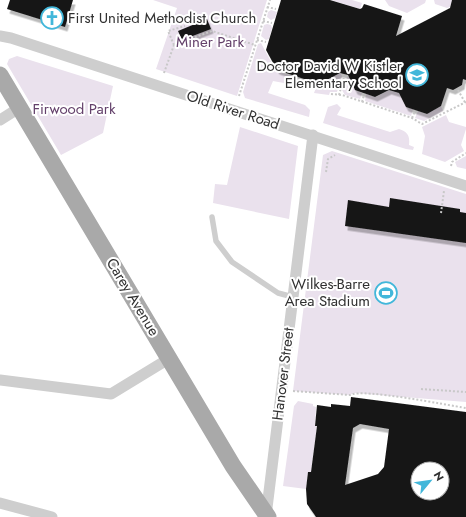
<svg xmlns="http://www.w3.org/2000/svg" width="466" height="517" viewBox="0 0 466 517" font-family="Jost,sans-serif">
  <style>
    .green { fill: #eae1ed }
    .building { fill: #181818; fill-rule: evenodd; filter: url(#shadow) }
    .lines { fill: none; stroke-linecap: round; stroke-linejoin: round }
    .path { stroke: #c8c8c8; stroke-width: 2; stroke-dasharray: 2 2; stroke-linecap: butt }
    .service { stroke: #cecece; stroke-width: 5.5 }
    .minor { stroke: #cecece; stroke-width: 11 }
    .primary { stroke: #a9a9a9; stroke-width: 17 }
    .labels { text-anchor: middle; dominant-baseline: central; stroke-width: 4; stroke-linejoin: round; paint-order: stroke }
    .poi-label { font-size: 15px; fill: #313131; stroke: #fff; text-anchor: end }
    .park-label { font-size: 15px; fill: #64416b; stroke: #fff }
    .street-label { font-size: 15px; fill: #313131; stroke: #fff }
  </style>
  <defs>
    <filter id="shadow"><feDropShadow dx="2.5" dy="4.5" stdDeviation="0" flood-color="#0004"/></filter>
  </defs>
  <rect width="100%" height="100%" fill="#fff"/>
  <path class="green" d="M153,0H267L237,96L156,69L177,8Z
    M331,0H352L362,3L360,9Z
    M385,0H426L425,3L407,13L389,6Z
    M434,0H452L450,7L447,8L435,4Z
    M271,10L277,12L275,18L271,20L267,17L268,12Z
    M267,24L271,25L272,28L269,39L266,40L261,36L264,25Z
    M261,43L276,71L296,77L294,81L289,84L273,81L268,93L305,105L310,110L309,117L245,98L243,92L258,44Z
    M17,56L113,86L103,133L61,155L7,64L9,59Z
    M340,73L342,76L337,92H330L329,95L314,93L317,85Z
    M348,76L355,90L362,93L360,99L345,95L342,90Z
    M389,90L399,93L406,107L413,109L411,116L365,101L366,94L376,97Z
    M337,104L341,108L337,115L390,132L399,129C408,132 410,136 409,145L414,147L413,150L406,149L323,123L328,107Z
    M441,106L443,111L424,121L415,118L418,111L426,114Z
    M446,115L449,122L466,127V129L461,145L464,151L445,162L422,154L425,136L422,127Z
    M240,127L298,146L289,219L213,203L215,184L227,185Z
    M332,151L466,194V402L354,393L350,395L293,391L323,155Z
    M466,156V169L457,167L455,162Z
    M298,401L313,404V406L316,407L315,426H317L311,472H308L306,489L283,486L294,406Z"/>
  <path class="building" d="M10,0H73L65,27L7,9Z
    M281,0H330L360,9L362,8L364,4L402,16L396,36L450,8L452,0H466V80L463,79L462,85L453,90L447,88L441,106L427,114L406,107L399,93L389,90L375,97L355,90L348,75L340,73L319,84L277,70L266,50Z
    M207,19L211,29L182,40L178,31Z
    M390,198L460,209V212L466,213V243L345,226L348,200L389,207Z
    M351,397L466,412V517H316L314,514L307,504L306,489L308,472H311L317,426H315L317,405L331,407V404L350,406ZM360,424L389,429L384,467L378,474L345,485L353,428ZM418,469H442V493H418Z"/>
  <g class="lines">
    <path class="path" d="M267,7L276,9
      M263,21L272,23
      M257,40L266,42
      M174,45L168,31L185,26
      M164,73L174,45L212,31L255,45
      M458,90L466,104
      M331,94L342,95L412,118L422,124L466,102
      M339,95L344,77
      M239,96L270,0
      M362,102L364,95
      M412,118L415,111
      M451,166L452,162L466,153
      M326,172L328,159L335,155
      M441,213L444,191
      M421,389L466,392
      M293,391L350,395C363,388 446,405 466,408"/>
    <path class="service" d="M212,217L216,241L232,262L278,293L293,297"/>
    <path class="minor" d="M0,36L11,38L466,186
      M0,120L19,108
      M0,380L111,394L170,358
      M0,503L52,517
      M266,516L313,135"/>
    <path class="primary" d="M0,75L233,466L268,517"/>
  </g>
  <defs>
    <g id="church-ring" transform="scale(1.15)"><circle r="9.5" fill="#fff" stroke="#42b7da" stroke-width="1.5"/><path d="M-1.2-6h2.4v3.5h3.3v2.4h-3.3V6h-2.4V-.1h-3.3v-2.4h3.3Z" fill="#42b7da"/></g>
    <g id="school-ring" transform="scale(1.15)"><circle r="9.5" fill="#fff" stroke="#42b7da" stroke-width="1.5"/><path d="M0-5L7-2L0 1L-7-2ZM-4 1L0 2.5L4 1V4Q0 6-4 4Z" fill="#42b7da"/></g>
    <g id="stadium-ring" transform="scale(1.15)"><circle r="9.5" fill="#fff" stroke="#42b7da" stroke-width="1.5"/><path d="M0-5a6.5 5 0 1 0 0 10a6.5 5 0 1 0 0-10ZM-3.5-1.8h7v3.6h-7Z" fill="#42b7da"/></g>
  </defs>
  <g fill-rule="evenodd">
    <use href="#church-ring" x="52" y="18"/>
    <use href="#school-ring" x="417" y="75"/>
    <use href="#stadium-ring" x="386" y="293"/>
  </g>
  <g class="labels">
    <g class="poi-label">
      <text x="68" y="18" text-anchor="start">First United Methodist Church</text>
      <text x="402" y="66">Doctor David W Kistler<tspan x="402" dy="17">Elementary School</tspan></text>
      <text x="370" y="284">Wilkes-Barre<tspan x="370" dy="17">Area Stadium</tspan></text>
    </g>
    <g class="park-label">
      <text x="210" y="42">Miner Park</text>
      <text x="74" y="109">Firwood Park</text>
    </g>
    <g class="street-label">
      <text transform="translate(233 110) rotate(18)">Old River Road</text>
      <text transform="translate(133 297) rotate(59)">Carey Avenue</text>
      <text transform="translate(283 374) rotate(-83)">Hanover Street</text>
    </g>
  </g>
  <g transform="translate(430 481) rotate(61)"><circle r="19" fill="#ffffff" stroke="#adadad"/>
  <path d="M0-3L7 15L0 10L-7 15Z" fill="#42b7da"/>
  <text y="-6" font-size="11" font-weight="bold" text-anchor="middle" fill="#313131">N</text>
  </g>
</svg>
